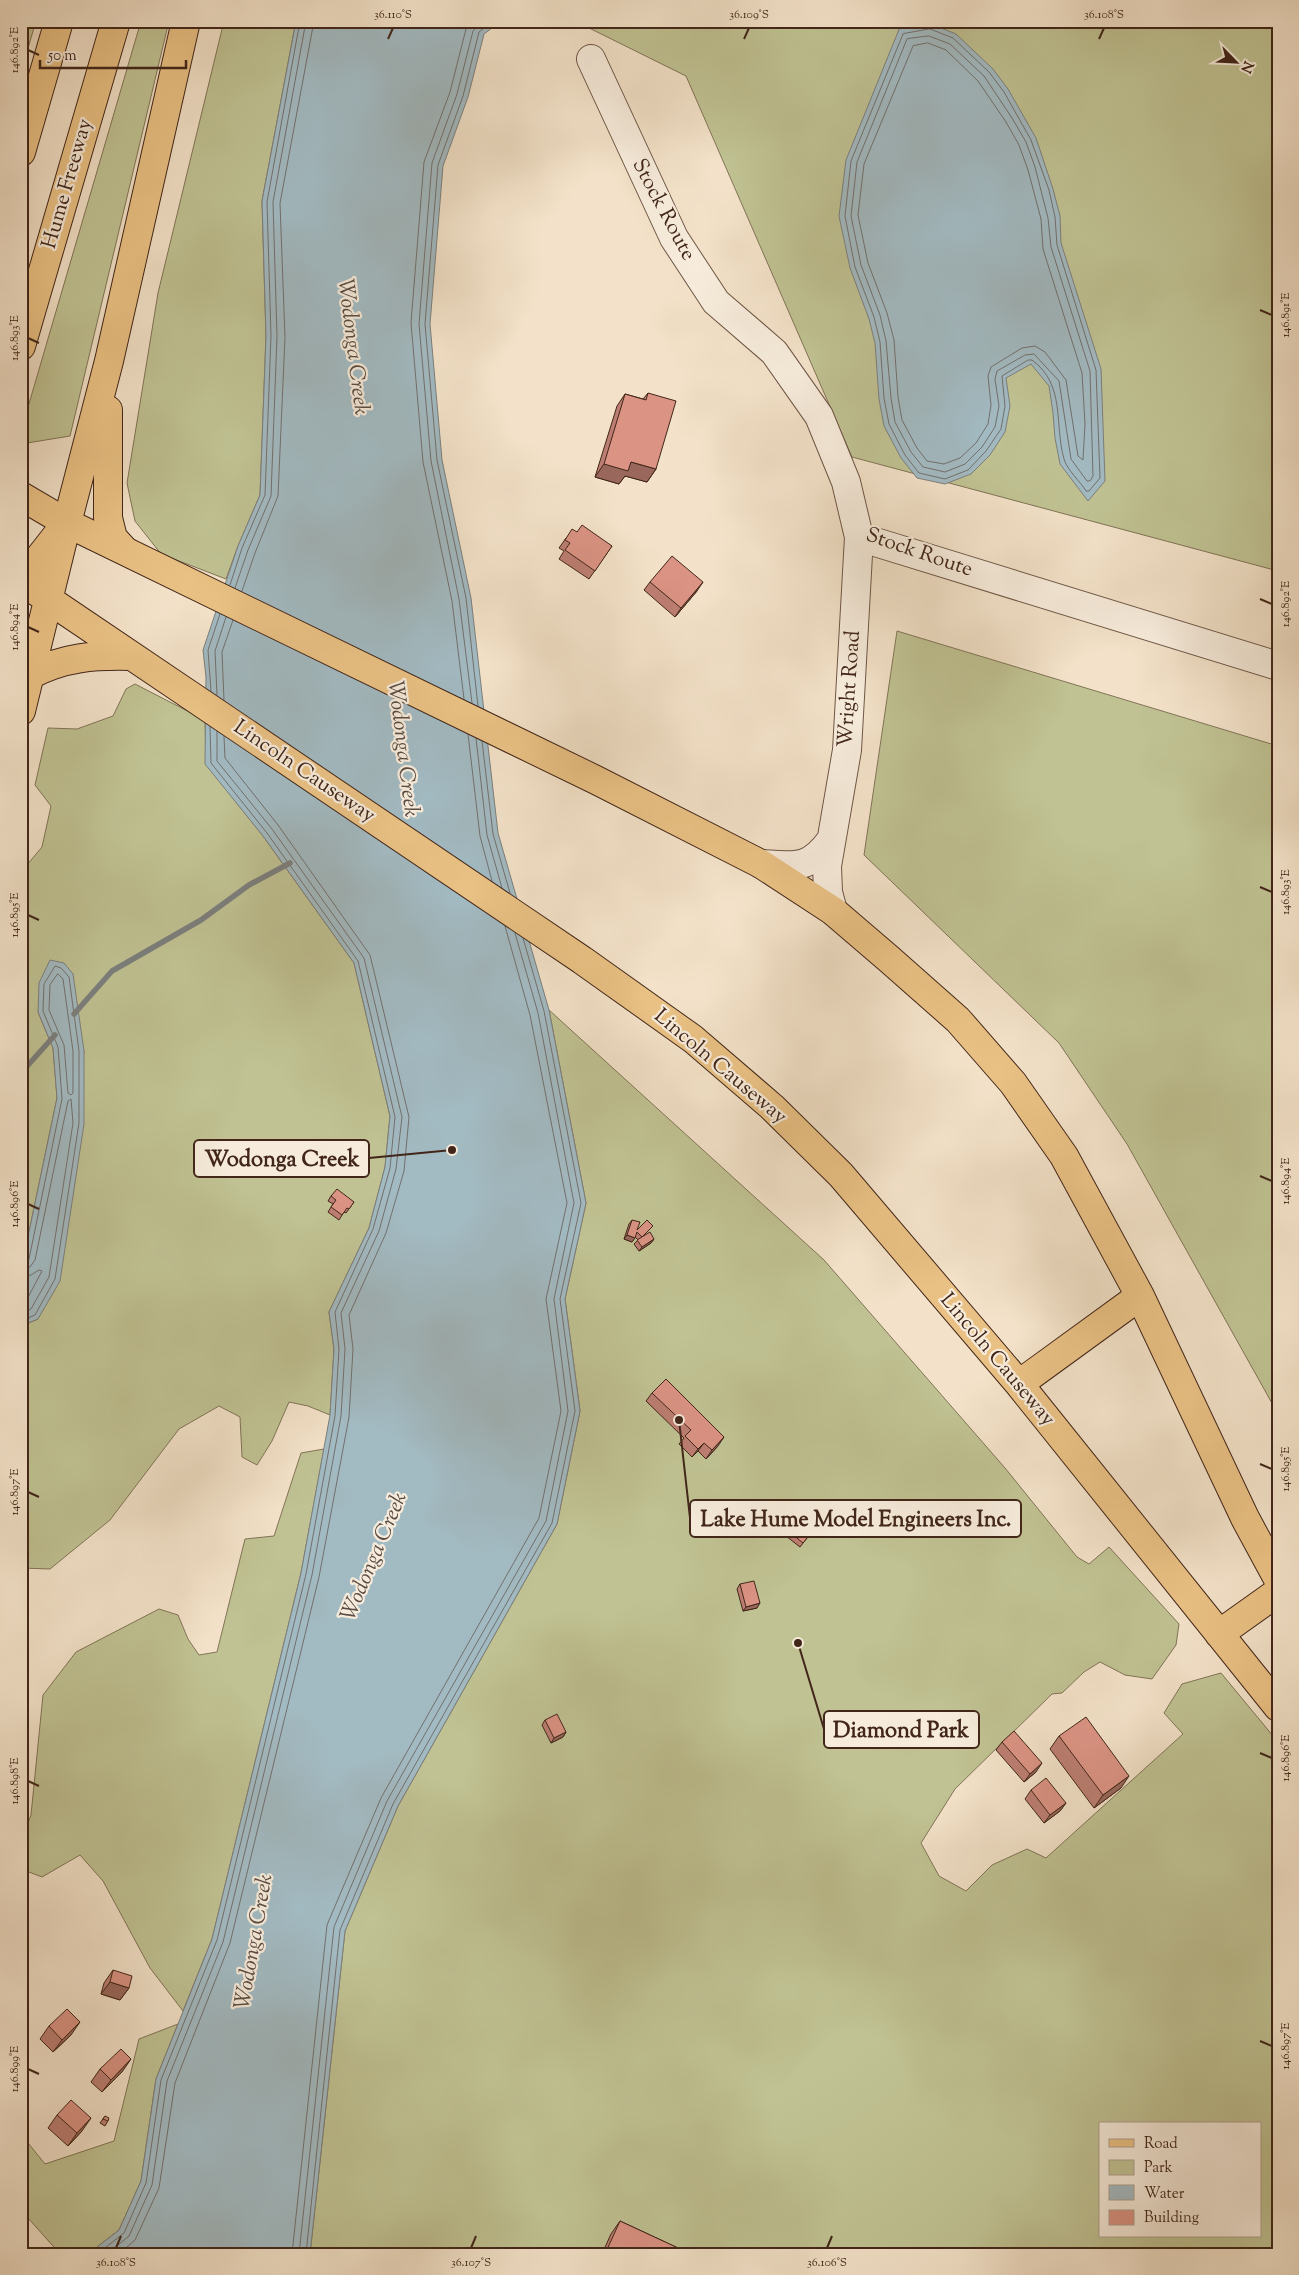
<svg xmlns="http://www.w3.org/2000/svg" width="1299" height="2275" viewBox="0 0 1299 2275" font-family="'Sorts Mill Goudy',serif">
  <style>
    .green { fill: #c0c293; stroke: #807456; fill-rule: evenodd }
    .water { fill: #a2bac2; stroke: #7b7f7e }
    .lines { fill: none; stroke-linecap: round; stroke-linejoin: round }
    .shore { stroke: #72706e; stroke-width: 1 }
    .stream { stroke: #7b7f7e; stroke-width: 5.5 }
    .minor-casing { stroke: #6e5545; stroke-width: 30 }
    .major-casing { stroke: #412619; stroke-width: 30 }
    .highway-casing { stroke: #412619; stroke-width: 30 }
    .minor { stroke: #f7ecdc; stroke-width: 28 }
    .major { stroke: #eac184; stroke-width: 28 }
    .highway { stroke: #eac184; stroke-width: 28 }
    .wall { fill: #bc7e72; stroke: #412619 }
    .shaded-wall { fill: #99675c; stroke: #412619 }
    .building { fill: #db9384; stroke: #412619 }
    .ticks { fill: none; stroke: #412619; stroke-width: 2 }
    .labels { text-anchor: middle; dominant-baseline: central; stroke-width: 4.5; stroke-linejoin: round; paint-order: stroke }
    .street-label { font-size: 21px; fill: #412619; stroke: #f7ecdc }
    .water-label { font-size: 22px; font-style: italic; fill: #594b43; stroke: #f7ecdc }
    .leader { fill: none; stroke: #412619; stroke-width: 2 }
    .callout-dot { fill: #412619; stroke: #f7ecdc; stroke-width: 2 }
    .callout { fill: #f7ecdc; stroke: #412619; stroke-width: 2 }
    .callout-label { font-size: 22px; text-anchor: middle; font-weight: bold; fill: #412619 }
    .neatline { fill: none; stroke: #412619; stroke-width: 2 }
    .ticks-label { font-size: 12px; text-anchor: middle; fill: #412619 }
  </style>
  <rect width="100%" height="100%" fill="#f3e2c9"/>
  <filter id="stains"><feTurbulence type="fractalNoise" baseFrequency=".004" numOctaves="4"/><feColorMatrix values="0 0 0 0 .2 0 0 0 0 .09 0 0 0 0 .02 0 0 0 .5 -.17"/></filter>
  <radialGradient id="worn" r=".72"><stop offset=".6" stop-color="#630" stop-opacity="0"/><stop offset="1" stop-color="#630" stop-opacity=".3"/></radialGradient>
  <path class="green" d="M21,21H36L21,72Z
    M141,21H169L70,436L21,444V431Z
    M224,21H296L262,201L266,336L260,495L238,546L226,579L161,554L135,521L127,483L158,293Z
    M588,21H1278V571L852,457L686,76L583,25Z
    M897,631L1278,746V1414L1127,1144L1059,1043L864,855Z
    M135,684L205,720L206,764L263,836L354,963L390,1116L385,1167L369,1228L329,1312L334,1349L330,1415L308,1406L289,1402L272,1441L257,1465L242,1457L240,1417L219,1406L179,1429L110,1520L50,1569L21,1568V1326L38,1319L84,1051L38,1012L53,1048L57,1098L21,1270V872L42,847L51,806L35,785L48,728L77,729L113,716L126,689Z
    M549,1010L824,1260L1005,1468L1077,1557L1089,1564L1109,1547L1179,1624L1176,1645L1152,1679L1125,1675L1100,1662L1084,1672L1062,1693L1052,1694L955,1789L921,1843L939,1876L966,1891L992,1865L1027,1849L1046,1858L1183,1734L1164,1713L1182,1684L1221,1673L1278,1742V2254H310L345,1931L398,1806L557,1524L580,1411L565,1299L586,1203ZM1100,2124H1260V2236H1100Z
    M324,1449L301,1573L212,1939L183,2011L150,1968L103,1881L80,1855L42,1877L21,1869V1842L31,1815L43,1695L76,1652L159,1609L178,1615L188,1639L199,1655L217,1652L245,1539L274,1536L301,1453Z
    M178,2024L156,2079L141,2181L119,2230L88,2254H60L21,2210V2144L24,2138L45,2164L114,2141L139,2039Z"/>
  <path class="water" d="M296,21H501L484,34L468,97L443,166L430,324L442,460L471,598L498,833L549,1010L586,1203L565,1299L580,1411L557,1524L398,1806L345,1931L310,2254H88L119,2230L141,2181L156,2079L212,1939L301,1573L330,1415L334,1349L329,1312L369,1228L385,1167L390,1116L354,963L263,836L205,764L206,677L203,650L238,546L260,495L266,336L262,201Z
    M931,24L956,34L993,69L1008,89L1036,138L1053,189L1060,216L1061,243L1101,369L1105,481L1088,501L1060,464L1055,438L1053,413L1049,386L1031,364L1006,378L1010,406L1005,432L990,455L971,474L945,484L917,478L901,458L884,426L879,399L875,343L869,319L850,268L839,216L846,160L900,27Z
    M50,960L64,963L73,974L84,1051V1124L60,1281L38,1319L21,1326V1270L57,1098L53,1048L38,1012L39,983Z"/>
  <g class="lines">
    <path class="shore" d="M930,29L953,38L989,72L1004,92L1031,140L1049,190L1055,217L1057,245L1096,370L1100,478L1089,491H1086C1080,481 1067,470 1064,459C1054,424 1066,385 1032,360H1028L1002,376L1005,406L1001,429L986,451L968,470L945,479L919,473L905,455L889,424L884,398L880,342L874,317L855,267L845,216L851,161L903,34Z
      M929,36L950,44L984,76L1012,118L1026,142L1035,167L1048,218L1051,247L1090,371L1093,476L1090,481H1087L1071,459L1059,381L1034,354L1025,355L997,371L995,379L999,406L995,427L982,447L965,464L945,472L923,467L911,452L895,422L891,398L886,341L880,315L861,265L851,216L857,162L907,39Z
      M928,43L946,50L978,81L1006,122L1019,145L1028,170L1041,219L1043,249L1082,373L1085,424L1083,460L1078,456L1066,380L1045,352L1035,346L1022,348L991,367L988,376L991,405L988,424L976,443L960,458L944,464L927,461L917,448L902,420L898,397L894,340L887,313L868,263L858,215L864,164L913,46Z
      M230,585L242,548L265,495L271,336L267,202L300,21
      M235,588L248,550L271,496L277,336L273,202L306,21
      M242,591L255,553L278,496L285,337L280,203L314,21
      M211,691L208,650L220,614
      M217,695L215,651L226,617
      M464,699L452,601L423,462L411,323L424,162L450,92L466,29L470,21
      M224,700L222,652L233,620
      M472,703L459,599L431,461L419,324L432,163L457,94L473,31L482,21
      M478,706L466,598L437,460L425,324L438,165L463,96L479,32L493,21
      M468,734L480,836L492,881
      M476,738L487,835L502,888
      M482,741L493,834L510,893
      M58,974L63,979L73,1051V1093L71,1095L68,1093L64,1045L49,1010L50,985Z
      M21,1263H26L29,1259L62,1099L58,1047L43,1011L44,984L55,966L61,968L69,977L79,1051V1123L55,1279L35,1315L21,1321
      M21,1270L30,1267L35,1260L68,1101L71,1099L73,1123L49,1277L31,1309L21,1314
      M21,1277L31,1275L39,1270L42,1271L25,1303L21,1306
      M97,2254L124,2233L146,2183L161,2080L217,1940L306,1574L335,1416L339,1349L335,1312L373,1229L390,1168L395,1117L358,961L267,833L211,763L210,727
      M107,2254L129,2236L152,2185L167,2081L223,1942L312,1575L341,1416L345,1349L341,1313L379,1231L396,1169L402,1117L364,958L272,829L217,761V731
      M119,2254L135,2240L159,2188L175,2083L230,1943L319,1577L349,1417L353,1349L349,1315L386,1233L404,1171L409,1117L370,955L278,825L225,758L224,736
      M292,2254L327,1925L381,1798L539,1518L561,1411L546,1299L567,1203L530,1015L505,926
      M299,2254L334,1927L387,1801L546,1521L568,1411L554,1299L574,1203L538,1013L515,933
      M306,2254L340,1930L393,1804L552,1523L575,1411L560,1299L581,1203L544,1011L523,938"/>
    <path class="stream" d="M74,1014L112,971L201,920L249,885L290,863
      M21,1073L55,1035"/>
    <g class="minor-casing">
      <path id="minor" d="M591,59L674,238L716,302L774,352L819,416L846,482L859,537L847,750L827,866L828,892L833,911
        M859,537L1278,666
        M761,864C796,866 809,870 831,840"/>
    </g>
    <g class="major-casing">
      <path id="major" d="M21,496L67,523L596,780L761,864L833,911L889,959L958,1020L1013,1083L1064,1156L1140,1296L1245,1518L1278,1579
        M21,581L582,960L693,1039L772,1107L841,1175L1019,1384L1278,1707
        M21,581L61,530
        M30,675C63,657 95,655 132,656
        M21,711L67,523
        M1019,1384L1140,1296
        M1219,1634L1278,1592"/>
    </g>
    <g class="highway-casing">
      <path id="highway" d="M21,152L59,21
        M21,346L116,21
        M108,410V518L113,538L124,550
        M67,523L109,361L186,21"/>
    </g>
    <use href="#minor" class="minor"/>
    <use href="#major" class="major"/>
    <use href="#highway" class="highway"/>
  </g>
  <path class="wall" d="M648,393L656,469L647,482L625,476L619,484L595,477L617,406L625,394L643,399Z
    M577,532L612,546L589,579L559,559L564,551L559,548L566,538Z
    M650,582L697,591L675,617L644,590Z
    M331,1196L354,1202L346,1213L344,1212L339,1220L328,1212L333,1204L328,1201Z
    M632,1220L637,1230L653,1226L644,1235L654,1239L651,1243L639,1251L634,1244L638,1240L635,1237L632,1242L624,1239L629,1224Z
    M652,1393L718,1446L706,1459L698,1451L692,1457L679,1444L684,1438L646,1401Z
    M779,1515L807,1538L800,1547L772,1525Z
    M740,1584L757,1608L743,1611L737,1589Z
    M545,1720L566,1732L563,1737L551,1743L542,1725Z
    M1059,1736L1121,1788L1094,1808L1050,1749Z
    M1002,1742L1036,1772L1024,1782L996,1750Z
    M1031,1790L1066,1803L1060,1811L1044,1823L1025,1799Z
    M113,1970L129,1988L120,2000L101,1994L104,1983Z
    M49,2026L71,2035L53,2052L40,2039Z
    M100,2069L122,2072L102,2092L91,2082Z
    M57,2115L82,2131L68,2146L48,2128Z
    M105,2116L108,2121L105,2126L100,2123Z
    M620,2221L691,2254H602L611,2234Z"/>
  <path class="shaded-wall" d="M631,462L656,469L647,482L625,476L619,484L595,477L604,464Z
    M703,582L697,591L675,617L681,608Z
    M627,1235L635,1238L632,1242L624,1239Z
    M654,1239L651,1243L639,1251L642,1247Z
    M724,1437L718,1446L706,1459L712,1450Z
    M704,1443L698,1451L692,1457L698,1449Z
    M760,1603L757,1608L743,1611L746,1607Z
    M566,1732L563,1737L551,1743L554,1738Z
    M1042,1763L1036,1772L1024,1782L1030,1774Z
    M1129,1776L1121,1788L1094,1808L1103,1795Z
    M1066,1803L1060,1811L1044,1823L1050,1815Z
    M110,1982L129,1988L120,2000L101,1994Z
    M80,2022L71,2035L53,2052L62,2040Z
    M131,2059L122,2072L102,2092L111,2080Z
    M91,2118L82,2131L68,2146L77,2133Z"/>
  <path class="building" d="M648,393L676,401L656,469L631,462L628,471L604,464L625,394L646,400Z
    M582,525L612,546L595,571L565,550L570,543L565,540L572,529L577,532Z
    M672,556L703,582L681,608L650,582Z
    M337,1189L354,1202L349,1209L347,1208L342,1215L331,1207L336,1200L331,1196Z
    M632,1220L640,1222L637,1230L647,1220L653,1226L642,1237L637,1232L635,1238L627,1235Z
    M650,1232L654,1239L642,1247L637,1240Z
    M666,1379L724,1437L712,1450L704,1443L698,1449L685,1436L691,1430L652,1393Z
    M779,1515L807,1538L803,1543L775,1520Z
    M754,1581L760,1603L746,1607L740,1584Z
    M557,1714L566,1732L554,1738L545,1720Z
    M1086,1717L1129,1776L1103,1795L1059,1736Z
    M1014,1731L1042,1763L1030,1774L1002,1742Z
    M1046,1778L1066,1803L1050,1815L1031,1790Z
    M113,1970L132,1976L129,1988L110,1982Z
    M67,2009L80,2022L62,2040L49,2026Z
    M121,2049L131,2059L111,2080L100,2069Z
    M71,2100L91,2118L77,2133L57,2115Z
    M105,2116L109,2118L108,2121L103,2119Z
    M620,2221L691,2254H605Z"/>
  <path class="ticks" d="M388,39L393,28M744,39L749,28M1099,39L1104,28M28,50L39,55M1260,310L1272,315M28,338L39,343M1260,599L1272,604M28,627L39,632M1260,887L1272,892M28,915L39,920M1260,1176L1272,1181M28,1204L39,1209M1260,1464L1272,1469M28,1492L39,1497M1260,1753L1272,1758M28,1781L39,1786M1260,2041L1272,2046M28,2069L39,2074M116,2248L121,2236M471,2248L476,2236M827,2248L832,2236"/>
  <g class="labels">
    <g class="street-label">
      <text transform="translate(68 184) rotate(-74)">Hume Freeway</text>
      <text transform="translate(663 210) rotate(62)">Stock Route</text>
      <text transform="translate(919 553) rotate(19)">Stock Route</text>
      <text transform="translate(850 689) rotate(-86)">Wright Road</text>
      <text transform="translate(304 772) rotate(34)">Lincoln Causeway</text>
      <text transform="translate(720 1067) rotate(40)">Lincoln Causeway</text>
      <text transform="translate(997 1360) rotate(50)">Lincoln Causeway</text>
    </g>
    <g class="water-label">
      <text transform="translate(352 347) rotate(83)">Wodonga Creek</text>
      <text transform="translate(402 749) rotate(83)">Wodonga Creek</text>
      <text transform="translate(375 1557) rotate(-67)">Wodonga Creek</text>
      <text transform="translate(255 1942) rotate(-80)">Wodonga Creek</text>
    </g>
  </g>
  <path class="leader" d="M452 1150L369 1158M679 1420L690 1518M798 1643L824 1729"/>
  <g class="callout-dot">
    <circle cx="452" cy="1150" r="5"/>
    <circle cx="679" cy="1420" r="5"/>
    <circle cx="798" cy="1643" r="5"/>
  </g>
  <g class="callout">
    <rect x="194" y="1140" width="175" height="37" rx="5"/>
    <rect x="690" y="1500" width="331" height="37" rx="5"/>
    <rect x="824" y="1711" width="155" height="37" rx="5"/>
  </g>
  <g class="callout-label">
    <text x="282" y="1166">Wodonga Creek</text>
    <text x="856" y="1526">Lake Hume Model Engineers Inc.</text>
    <text x="901" y="1737">Diamond Park</text>
  </g>
  <rect width="1299" height="2275" fill="none" stroke="#f3e2c9" stroke-width="55"/>
  <rect x="1099" y="2122" width="162" height="115" fill="#f7ecdc" stroke="#ae9d8e"/>
  <rect x="1109" y="2139" width="25" height="8" fill="#eac184" stroke="#ae9d8e"/>
  <text x="1144" y="2148" font-size="15" fill="#412619">Road</text>
  <rect x="1109" y="2160" width="25" height="15" fill="#c0c293" stroke="#ae9d8e"/>
  <text x="1144" y="2172" font-size="15" fill="#412619">Park</text>
  <rect x="1109" y="2185" width="25" height="15" fill="#a2bac2" stroke="#ae9d8e"/>
  <text x="1144" y="2198" font-size="15" fill="#412619">Water</text>
  <rect x="1109" y="2210" width="25" height="15" fill="#db9384" stroke="#ae9d8e"/>
  <text x="1144" y="2222" font-size="15" fill="#412619">Building</text>
  <g transform="translate(1236 62) rotate(114)" stroke="#f7ecdc" stroke-width="4" paint-order="stroke">
  <path d="M0-4L9 19L0 12L-9 19Z" fill="#412619"/>
  <text y="-8" font-size="14" font-weight="bold" text-anchor="middle" fill="#412619">N</text>
  </g>
  <path d="M40 60v8h146v-8" fill="none" stroke="#412619" stroke-width="2.5"/>
  <text x="48" y="60" font-size="15" fill="#412619" stroke="#f7ecdc" stroke-width="4" paint-order="stroke">50 m</text>
  <rect x="28" y="28" width="1244" height="2220" class="neatline"/>
  <g class="ticks-label">
    <text x="393" y="18">36.110°S</text>
    <text x="749" y="18">36.109°S</text>
    <text x="1104" y="18">36.108°S</text>
    <text transform="translate(14 50) rotate(-90)" y="4">146.892°E</text>
    <text transform="translate(1285 315) rotate(-90)" y="4">146.891°E</text>
    <text transform="translate(14 338) rotate(-90)" y="4">146.893°E</text>
    <text transform="translate(1285 604) rotate(-90)" y="4">146.892°E</text>
    <text transform="translate(14 627) rotate(-90)" y="4">146.894°E</text>
    <text transform="translate(1285 892) rotate(-90)" y="4">146.893°E</text>
    <text transform="translate(14 915) rotate(-90)" y="4">146.895°E</text>
    <text transform="translate(1285 1181) rotate(-90)" y="4">146.894°E</text>
    <text transform="translate(14 1204) rotate(-90)" y="4">146.896°E</text>
    <text transform="translate(1285 1469) rotate(-90)" y="4">146.895°E</text>
    <text transform="translate(14 1492) rotate(-90)" y="4">146.897°E</text>
    <text transform="translate(1285 1758) rotate(-90)" y="4">146.896°E</text>
    <text transform="translate(14 1781) rotate(-90)" y="4">146.898°E</text>
    <text transform="translate(1285 2046) rotate(-90)" y="4">146.897°E</text>
    <text transform="translate(14 2069) rotate(-90)" y="4">146.899°E</text>
    <text x="116" y="2266">36.108°S</text>
    <text x="471" y="2266">36.107°S</text>
    <text x="827" y="2266">36.106°S</text>
  </g>
  <rect width="100%" height="100%" filter="url(#stains)"/>
  <rect width="100%" height="100%" fill="url(#worn)"/>
</svg>
